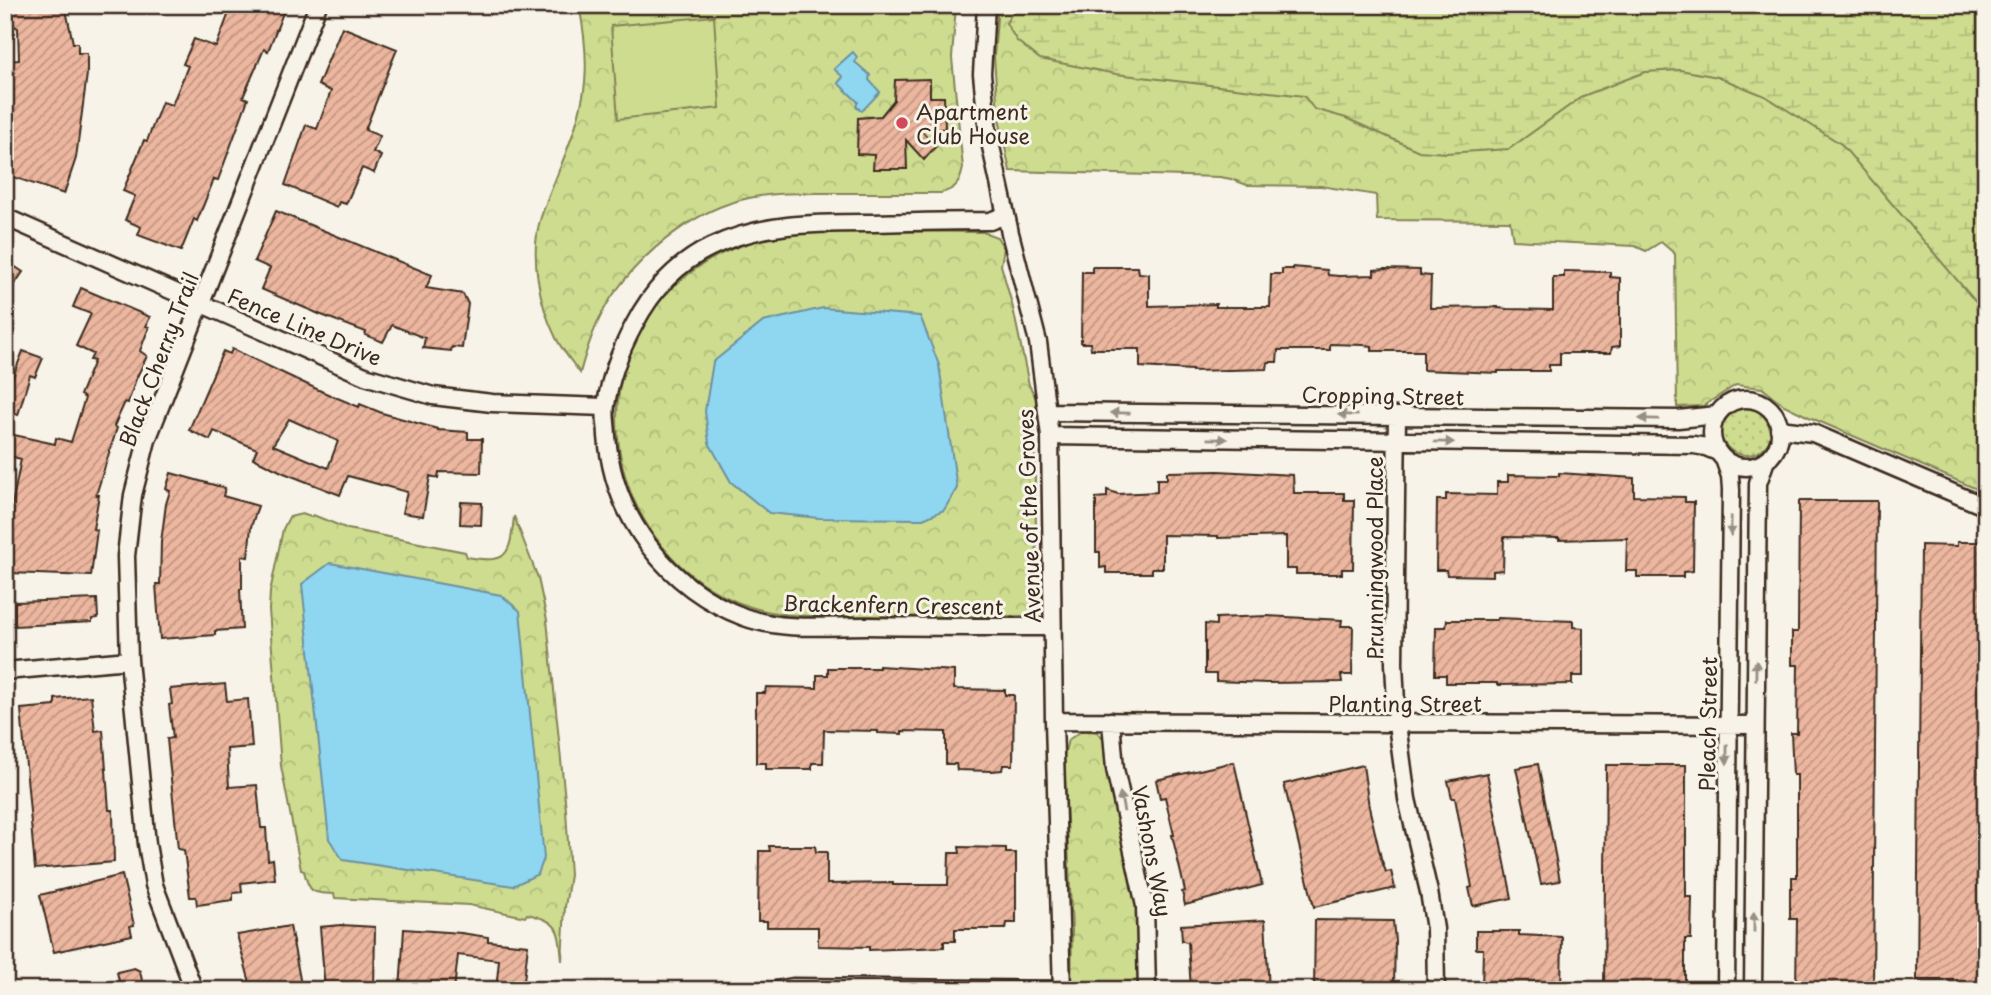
<svg xmlns="http://www.w3.org/2000/svg" width="1991" height="995" viewBox="0 0 1991 995" font-family="'Playpen Sans',sans-serif">
  <style>
    .forest { fill: url(#forest-crowns); stroke: #848356; stroke-width: 2 }
    .wetland { fill: url(#wetland-marsh); stroke: #848356; stroke-width: 2 }
    .garden { fill: url(#garden-dots); stroke: #848356; stroke-width: 2 }
    .pitch { fill: #cddc8f; stroke: #848356; stroke-width: 2 }
    .water { fill: #8fd6f1; stroke: #6d919d; stroke-width: 2 }
    .building { fill: url(#building-hatch); stroke: #3b2a1e; stroke-width: 2; fill-rule: evenodd }
    .lines { fill: none; stroke-linecap: round; stroke-linejoin: round }
    .street-casing { stroke: #3b2a1e; stroke-width: 21 }
    .street { stroke: #f7f3e8; stroke-width: 16 }
    .oneway { fill: #998e83 }
    .poi-dot { fill: #d1495b; stroke: #f7f3e8; stroke-width: 2.5 }
    .labels { text-anchor: middle; dominant-baseline: central; stroke-width: 6; stroke-linejoin: round; paint-order: stroke }
    .poi-label { font-size: 21px; fill: #3b2a1e; stroke: #f7f3e8; text-anchor: start }
    .street-label { font-size: 21px; fill: #3b2a1e; stroke: #f7f3e8 }
  </style>
  <defs>
    <pattern id="forest-crowns" width="20" height="18" patternUnits="userSpaceOnUse" patternTransform="scale(1.75)"><rect width="20" height="18" fill="#cddc8f"/><path d="M2 6a3 3 0 1 1 6 0M12 15a3 3 0 1 1 6 0" fill="none" stroke="#b1bd7b"/></pattern>
    <pattern id="wetland-marsh" width="20" height="14" patternUnits="userSpaceOnUse" patternTransform="scale(1.75)"><rect width="20" height="14" fill="#cddc8f"/><path d="M1 5h8M5 5V1M11 12h8M15 12V8" fill="none" stroke="#b1bd7b"/></pattern>
    <pattern id="garden-dots" width="8" height="8" patternUnits="userSpaceOnUse" patternTransform="scale(1.75)"><rect width="8" height="8" fill="#cddc8f"/><path d="M2 2h.1M6 6h.1" fill="none" stroke="#b1bd7b" stroke-width="1.8" stroke-linecap="round"/></pattern>
    <pattern id="building-hatch" width="6" height="6" patternUnits="userSpaceOnUse" patternTransform="scale(1.75)"><rect width="6" height="6" fill="#ecb69f"/><path d="M-1 1l2-2M0 6l6-6M5 7l2-2" fill="none" stroke="#c09481"/></pattern>
  </defs>
  <rect width="100%" height="100%" fill="#f7f3e8"/>
  <filter id="ink" filterUnits="userSpaceOnUse"><feTurbulence type="fractalNoise" baseFrequency=".0143" numOctaves="2"/><feDisplacementMap in="SourceGraphic" scale="14" xChannelSelector="R" yChannelSelector="G"/><feConvolveMatrix kernelMatrix="1 2 1 2 8 2 1 2 1" color-interpolation-filters="sRGB"/></filter>
  <g filter="url(#ink)">
    <path class="forest" d="M579,5H956L952,58L963,168C960,183 956,189 941,193C905,193 869,193 834,193C806,193 777,192 749,198C695,209 644,251 613,295C597,318 587,347 580,373C572,362 562,350 556,338C539,304 529,254 541,217C555,176 575,139 583,96C589,66 585,35 579,5Z
      M998,5H1986V493L1809,417L1784,405L1762,388L1736,385L1703,406L1677,407L1675,254L1661,242L1646,251L1635,246L1513,240L1510,221L1377,220L1376,195L1321,186L1247,185L1231,179L1220,177L1010,171L998,114L994,57Z
      M866,231L983,232L997,237L1004,248L1001,265L1013,308L1029,385L1037,400L1034,436L1037,575L1043,599L1038,611L1027,616C974,616 921,617 868,616C824,616 779,620 737,602C598,543 571,347 703,264C753,232 809,232 866,231Z
      M302,514L311,517L313,515L348,529L465,552L467,557C508,564 510,556 514,516L538,578L547,620L566,810L570,875L565,907L562,961C559,930 560,921 527,914L525,917L469,905L335,898L334,894C312,893 309,893 304,871L301,870L281,766L269,610L270,592L283,529L289,517Z
      M1083,730L1097,732L1107,742L1137,886L1142,990H1071L1072,931L1064,755L1068,740Z"/>
    <path class="wetland" d="M1017,5H1986V314L1841,144L1765,96L1718,77L1680,70L1645,72L1583,96L1509,149L1446,153L1419,151L1346,118L1314,109L1304,96L1116,74L1040,59L1017,41L1006,23Z"/>
    <path class="garden" d="M1720 429a26 26 0 1 1 52 0a26 26 0 1 1-52 0Z"/>
    <path class="pitch" d="M714,16L720,108L618,119L611,26Z"/>
    <path class="water" d="M853,52L857,57L855,62L870,75L869,80L880,92L862,111L856,106L858,102L838,83L843,77L834,69Z
      M823,308L920,316L939,365L957,488L944,510L923,519L819,518L769,513L731,482L709,443L705,411L713,362L763,322Z
      M330,563L501,595L520,611L544,858L538,874L513,886L343,860L329,839L302,584Z"/>
    <path class="building" d="M5,5H65L73,43H78V53H87V74L76,158L64,194L7,175L13,159L5,156V61L19,60L18,28L5,21Z
      M232,5H286L268,51L264,49L243,97L248,99L218,180L214,179L197,221L194,219L181,251L138,235L141,227L125,220L135,196L123,191L144,140L147,141L162,102L172,105L188,66L183,64L194,39L216,47Z
      M342,27L397,49L365,130L380,136L373,152L381,156L374,173L362,168L346,204L339,202L337,207L285,185L306,125L317,129L331,91L318,85Z
      M930,79V97H944L945,129H920L936,146L924,160L906,140L907,169H873L874,155L857,154L858,118L881,116L894,100L895,80Z
      M276,211L432,275L426,288L463,294L468,304L462,348L452,347L451,351L423,348L425,338L392,325L383,342L365,335L366,332L319,314L261,289L270,268L254,261Z
      M5,260L23,272L5,298Z
      M1092,267H1138L1139,273L1149,274V306L1216,304V307H1270L1271,274H1282V269H1293V267L1327,270L1328,275L1339,276L1374,275V270L1385,269L1420,270V275L1431,276L1430,308L1498,307V308L1507,309L1553,310V277H1564V271L1610,272V277L1620,278V346L1612,347L1611,353H1560V365H1549V371H1498V373L1423,370V351H1372V346L1363,345L1330,344V350H1278L1277,362H1268L1267,369L1192,371V370L1140,367V349H1091L1090,343H1081L1082,272H1092Z
      M81,288L150,317L146,326L149,327L140,351L147,356L136,379L128,403L125,402L114,426L117,428L96,495H99L93,529L97,530L91,576L10,573L13,532L7,531L21,459L5,455V433L55,444L56,438L71,442L85,398L80,395L94,361L90,360L93,354L76,346L91,314L73,307Z
      M232,349L323,392L359,407L360,404L382,413L438,429V430L468,432V439H482L481,473L439,472L438,478L430,476L423,516L402,513L407,492L348,476L340,495L284,473L253,458L257,449L214,431L210,440L189,430L223,351L230,354ZM289,419L338,441L328,468L273,445Z
      M23,351L43,358L35,377L30,375L18,415L5,410V388L8,389Z
      M1167,472L1218,471L1293,475L1294,493H1344V500H1354L1353,569H1342V574H1296V569H1286V536L1218,538V536L1163,535V568H1152V573H1106V567L1100,568V552H1096V498L1107,497V490L1118,494L1157,492V479H1167Z
      M171,473L225,488L223,496L258,506L251,527L248,557L242,556V589H240L242,629L215,631V635L160,639L156,584H160L161,542L166,504L170,491L166,489Z
      M1559,473L1634,478V496L1685,497V502H1694L1693,571L1683,572V577H1637V571H1626L1627,538L1559,540V538L1504,537L1503,570L1493,571V576L1447,575L1446,570H1436L1437,500H1446V494L1497,495V482H1508V475L1559,476Z
      M1799,501H1877L1873,990L1796,989L1797,919H1790V888H1792V877H1797V775H1793L1791,733H1797L1798,665H1792V632H1798Z
      M461,502L482,503L481,525L460,524Z
      M1957,542H1986V984H1957V980H1917L1921,545L1957,546Z
      M97,599L98,618L92,619V622L15,626V602Z
      M1267,616L1342,620L1341,626H1353L1352,675H1341L1342,682L1267,683L1216,681V674H1205V624L1216,625V618Z
      M1498,618L1573,621V627L1583,628V676H1572V684L1497,685V683H1446V675H1435L1436,627H1446L1447,620H1497Z
      M879,666L954,671V689L1005,690V695H1014L1013,765H1003L1002,770L992,771L957,770L956,764H946V732L902,731V734L878,733V731L824,730L823,763H812V769H766V763H756V693H765L766,687L817,688V675H828V668H879Z
      M225,684L227,701L248,699L252,747L227,749L229,787L257,785L261,828H266L268,860L273,859L275,879L241,883L242,892L233,893V900L197,905L196,897H190L184,850L178,849L167,739L173,738L169,705L172,704L170,689Z
      M91,696L95,731L103,730L109,810H113L114,862L35,869L21,709L55,706V699Z
      M1234,762L1262,885L1185,905L1182,892L1185,891L1172,835H1174L1165,797L1160,798L1156,780Z
      M1538,764L1560,881L1541,884L1516,768Z
      M1363,765L1369,807L1381,858L1386,872L1391,871L1395,888L1314,907L1284,784Z
      M1606,765H1686V897H1692L1691,939H1685V990H1604Z
      M1487,773L1512,898L1473,906L1469,888L1472,887L1455,798H1452L1448,781Z
      M769,846H815L816,852H827V884L893,883V885H948L949,853H960L959,847L1006,848V853H1016V923H1007L1006,929H955V941H944V947L869,950V947L818,946V927H767V921H758L759,851H770Z
      M122,875L134,925L130,926L132,935L54,952L40,895Z
      M1265,920L1269,990H1191L1188,942L1182,941L1181,925Z
      M1315,920L1393,921L1395,941L1394,984L1389,983V990H1314Z
      M341,925L375,927L374,990H325L320,927Z
      M290,926L302,990H252L237,935Z
      M404,929L461,933L488,937V941L528,945L523,990H496L499,960L458,955L454,990H400Z
      M1476,931H1519V935L1562,937L1561,990H1482L1483,949H1476Z
      M134,968L140,971L144,990H121L117,972Z"/>
    <g class="lines">
      <g class="street-casing">
        <path id="street" d="M986,5L982,74L988,133L1010,233L1038,342L1050,436L1054,721L1062,990
          M1006,215L990,221C951,221 912,222 873,223C818,223 762,222 711,247C677,263 651,292 634,325C621,349 610,377 606,405C604,415 607,426 607,436C613,518 668,588 744,617C782,631 827,626 866,626C928,627 990,627 1052,627
          M5,217L365,376L433,396L492,403L605,407
          M1712 433a34 34 0 1 1 68 0a34 34 0 1 1-68 0Z
          M1048,412L1678,419L1717,415
          M1397,416L1394,663L1397,724L1407,799L1429,892L1435,929L1436,990
          M1779,429L1813,433L1986,507
          M1050,436L1694,445L1706,447L1718,452
          M1724,459L1730,476L1731,490L1726,990
          M5,671L129,660
          M1054,721L1755,725
          M1111,721L1115,769L1145,906L1147,990
          M194,990L154,885L147,844L129,660L126,556L133,495L147,440L318,5
          M776,990L793,987L1062,990
          M1753,990L1758,483L1766,460"/>
      </g>
      <use href="#street" class="street"/>
    </g>
    <defs><path id="oneway-solid" d="M-6-.8H1V-3.2L6.5 0L1 3.2V.8H-6Z" transform="scale(1.75)"/></defs>
    <g class="oneway">
      <use href="#oneway-solid" transform="translate(1120 413) rotate(-179)"/>
      <use href="#oneway-solid" transform="translate(1348 415) rotate(-179)"/>
      <use href="#oneway-solid" transform="translate(1649 419) rotate(-179)"/>
      <use href="#oneway-solid" transform="translate(1217 439) rotate(1)"/>
      <use href="#oneway-solid" transform="translate(1444 442) rotate(1)"/>
      <use href="#oneway-solid" transform="translate(1731 526) rotate(91)"/>
      <use href="#oneway-solid" transform="translate(1756 670) rotate(-89)"/>
      <use href="#oneway-solid" transform="translate(1727 754) rotate(90)"/>
      <use href="#oneway-solid" transform="translate(1122 802) rotate(-101)"/>
      <use href="#oneway-solid" transform="translate(1754 922) rotate(-90)"/>
    </g>
  </g>
  <circle class="poi-dot" cx="902" cy="123" r="7"/>
  <g class="labels">
    <g class="poi-label">
      <text x="916" y="111">Apartment<tspan x="916" dy="24">Club House</tspan></text>
    </g>
    <g class="street-label">
      <text transform="translate(305 326) rotate(23)">Fence Line Drive</text>
      <text transform="translate(158 359) rotate(-69)">Black Cherry Trail</text>
      <text transform="translate(1383 395) rotate(1)">Cropping Street</text>
      <text transform="translate(1028 516) rotate(-92)">Avenue of the Groves</text>
      <text transform="translate(1374 558) rotate(-90)">Prunningwood Place</text>
      <text transform="translate(893 604) rotate(1)">Brackenfern Crescent</text>
      <text x="1405" y="703">Planting Street</text>
      <text transform="translate(1707 724) rotate(-89)">Pleach Street</text>
      <text transform="translate(1153 851) rotate(79)">Vashons Way</text>
    </g>
  </g>
  <rect width="1991" height="995" fill="none" stroke="#f7f3e8" stroke-width="28"/>
  <rect x="14" y="14" width="1963" height="967" fill="none" stroke="#3b2a1e" stroke-width="2.5" filter="url(#ink)"/>
</svg>
